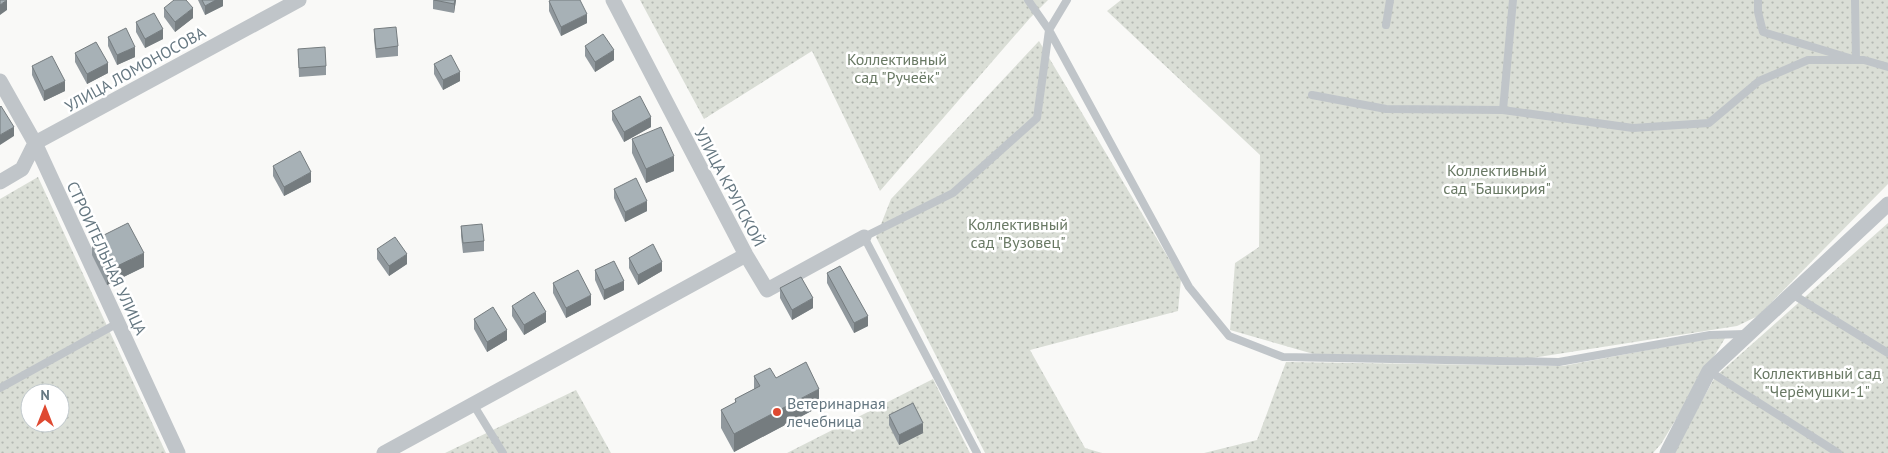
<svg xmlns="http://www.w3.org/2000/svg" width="1888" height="453" viewBox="0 0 1888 453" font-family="'PT Sans',sans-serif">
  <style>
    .garden { fill: url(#garden-dots); fill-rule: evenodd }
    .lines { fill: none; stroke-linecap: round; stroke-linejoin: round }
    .lane { stroke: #c0c5c9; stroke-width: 8 }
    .street { stroke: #c0c5c9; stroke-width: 15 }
    .wall { fill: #90989d }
    .shaded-wall { fill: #757c7f }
    .building { fill: #a7b1b6; stroke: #757c7f }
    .poi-dot { fill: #df4931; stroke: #fff; stroke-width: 2 }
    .labels { text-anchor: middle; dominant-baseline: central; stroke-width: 5; stroke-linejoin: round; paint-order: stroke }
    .park-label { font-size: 16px; fill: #697964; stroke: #fff }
    .street-label { font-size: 16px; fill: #657781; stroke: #fff }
    .poi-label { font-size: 16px; fill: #657781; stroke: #fff; text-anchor: start }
  </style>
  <defs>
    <pattern id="garden-dots" width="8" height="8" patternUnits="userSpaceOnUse" patternTransform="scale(1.25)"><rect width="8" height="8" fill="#daded6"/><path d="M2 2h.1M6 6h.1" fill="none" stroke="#b4b9b3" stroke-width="1.8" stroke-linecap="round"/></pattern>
  </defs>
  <rect width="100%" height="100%" fill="#f9f9f7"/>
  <path class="garden" d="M640,0H1048L1030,18L880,191L812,51L704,119Z
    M1121,0H1888V184L1758,316L1737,326L1532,358L1317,355L1230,330L1235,263L1259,247L1260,155L1107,11Z
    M1039,41L1181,279L1178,311L1030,350L1085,448L1102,453H985L876,237L891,199Z
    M38,177L166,453H0V199ZM30,393H60V423H30Z
    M1888,223V453H1673L1715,377Z
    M1727,335L1661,444L1653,453H1204L1257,440L1286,362L1563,366Z
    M933,379L970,453H787Z
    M576,390L611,453H445Z"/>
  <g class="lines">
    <path class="lane" d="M1028,0L1049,30L1189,287L1229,336L1283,357L1559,362L1710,335L1746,334
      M1758,0V12L1763,32L1856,60L1855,0
      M1386,25L1390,0
      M1312,95L1386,109L1503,110L1633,128L1709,123L1759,81L1808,60H1864L1888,67
      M1503,110L1513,0
      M1792,294L1888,353
      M1709,371L1838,453
      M0,388L118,323
      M473,404L503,453
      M977,453L864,237L953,193L1037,118L1049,30L1067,0"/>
    <path class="street" d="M613,0L746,255L767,290L864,237
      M0,81L35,143L178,453
      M0,182L22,169L35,143L299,0
      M384,453L746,255
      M1667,453L1709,371L1888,204"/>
  </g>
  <path class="wall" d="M198,0H223V6L205,15Z
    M433,0H456L454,13L433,9Z
    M549,1L587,23L561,36L549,11Z
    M164,8L193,18L175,32L164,17Z
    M136,22L163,39L145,48L136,32Z
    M374,29L398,46V56L376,58L374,39Z
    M108,37L135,57L117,65L108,46Z
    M585,46L614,60L595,72L585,56Z
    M298,49L326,66V75L299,77Z
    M75,53L108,73L87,84L75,62Z
    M434,64L460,81L443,90L434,74Z
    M32,66L65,91L44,101L32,75Z
    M612,111L651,127L624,142L612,120Z
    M632,139L674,171L646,183L632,153Z
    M273,166L311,182L284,196L273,176Z
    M614,189L647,211L625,222L614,198Z
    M461,226L484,241V251L463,253L461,236Z
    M92,241L144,267L107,285L92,255Z
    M377,249L407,264L389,276L377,259Z
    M629,258L662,271L638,285L629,268Z
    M595,270L624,290L604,300L595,280Z
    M827,273L868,326L854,333L827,283Z
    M553,283L591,305L566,318L553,293Z
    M780,288L813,308L792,320L780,298Z
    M512,306L546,322L524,335L512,316Z
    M474,319L507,340L487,352L474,329Z
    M754,376L776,378L819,407L734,452L721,428V410L735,403V399L754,389Z
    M889,415L923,433L899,445L889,425Z"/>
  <path class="shaded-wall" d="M7,0V10L0,15V5Z
    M216,0H223V6L205,15V6Z
    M455,0H456L454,13V4Z
    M193,8V18L175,32V22Z
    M587,14V23L561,36V27Z
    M163,29V39L145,48V39Z
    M135,47V57L117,65V55Z
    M614,50V60L595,72V62Z
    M108,63V73L87,84V74Z
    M460,72V81L443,90V80Z
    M65,81V91L44,101V91Z
    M651,117V127L624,142V132Z
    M14,127V136L0,145V135Z
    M674,156V171L646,183V169Z
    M311,172V182L284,196V187Z
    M647,201V211L625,222V212Z
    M144,253V267L107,285V271Z
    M407,254V264L389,276V266Z
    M662,262V271L638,285V275Z
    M624,281V290L604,300V290Z
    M591,295V305L566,318V308Z
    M813,298V308L792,320V310Z
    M546,312V322L524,335V325Z
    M868,316V326L854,333V323Z
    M507,330V340L487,352V342Z
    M819,389V407L734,452V434Z
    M923,423V433L899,445V435Z"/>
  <path class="building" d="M0,0H7L0,5Z
    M174,0H186L193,8L175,22L164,8Z
    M202,0H216L205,6Z
    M434,0H455L454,4Z
    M551,0H580L587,14L561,27L549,1Z
    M154,13L163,29L145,39L136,22Z
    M396,27L398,46L376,49L374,29Z
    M126,28L135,47L117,55L108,37Z
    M603,34L614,50L595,62L585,46Z
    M96,42L108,63L87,74L75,53Z
    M325,47L326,66L299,68L298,49Z
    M451,55L460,72L443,80L434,64Z
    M52,56L65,81L44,91L32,66Z
    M640,96L651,117L624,132L612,111Z
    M1,106L14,127L0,135V107Z
    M661,127L674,156L646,169L632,139Z
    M300,151L311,172L284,187L273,166Z
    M636,178L647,201L625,212L614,189Z
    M128,223L144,253L107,271L92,241Z
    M482,224L484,241L463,243L461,226Z
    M395,237L407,254L389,266L377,249Z
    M653,244L662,262L638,275L629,258Z
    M614,261L624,281L604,290L595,270Z
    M840,266L868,316L854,323L827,273Z
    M578,270L591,295L566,308L553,283Z
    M801,277L813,298L792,310L780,288Z
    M534,292L546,312L524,325L512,306Z
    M493,307L507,330L487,342L474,319Z
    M806,362L819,389L734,434L721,410L736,402L735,399L760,386L754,376L770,368L776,378Z
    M913,403L923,423L899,435L889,415Z"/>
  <circle class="poi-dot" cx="777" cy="412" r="5"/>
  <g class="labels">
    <g class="park-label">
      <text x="897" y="59">Коллективный<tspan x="897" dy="18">сад "Ручеёк"</tspan></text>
      <text x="1497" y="170">Коллективный<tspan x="1497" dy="18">сад "Башкирия"</tspan></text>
      <text x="1018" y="224">Коллективный<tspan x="1018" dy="18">сад "Вузовец"</tspan></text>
      <text x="1817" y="373">Коллективный сад<tspan x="1817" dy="18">"Черёмушки-1"</tspan></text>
    </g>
    <g class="street-label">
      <text transform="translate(135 69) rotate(-29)">УЛИЦА ЛОМОНОСОВА</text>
      <text transform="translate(730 187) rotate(62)">УЛИЦА КРУПСКОЙ</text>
      <text transform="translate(107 258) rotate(65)">СТРОИТЕЛЬНАЯ УЛИЦА</text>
    </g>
    <g class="poi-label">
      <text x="787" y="403">Ветеринарная<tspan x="787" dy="18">лечебница</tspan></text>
    </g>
  </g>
  <g transform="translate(45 408)"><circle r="24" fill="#ffffff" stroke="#c1c9cd"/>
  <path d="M0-4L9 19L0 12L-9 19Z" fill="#df4931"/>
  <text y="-8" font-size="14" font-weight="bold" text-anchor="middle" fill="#657781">N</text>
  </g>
</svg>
